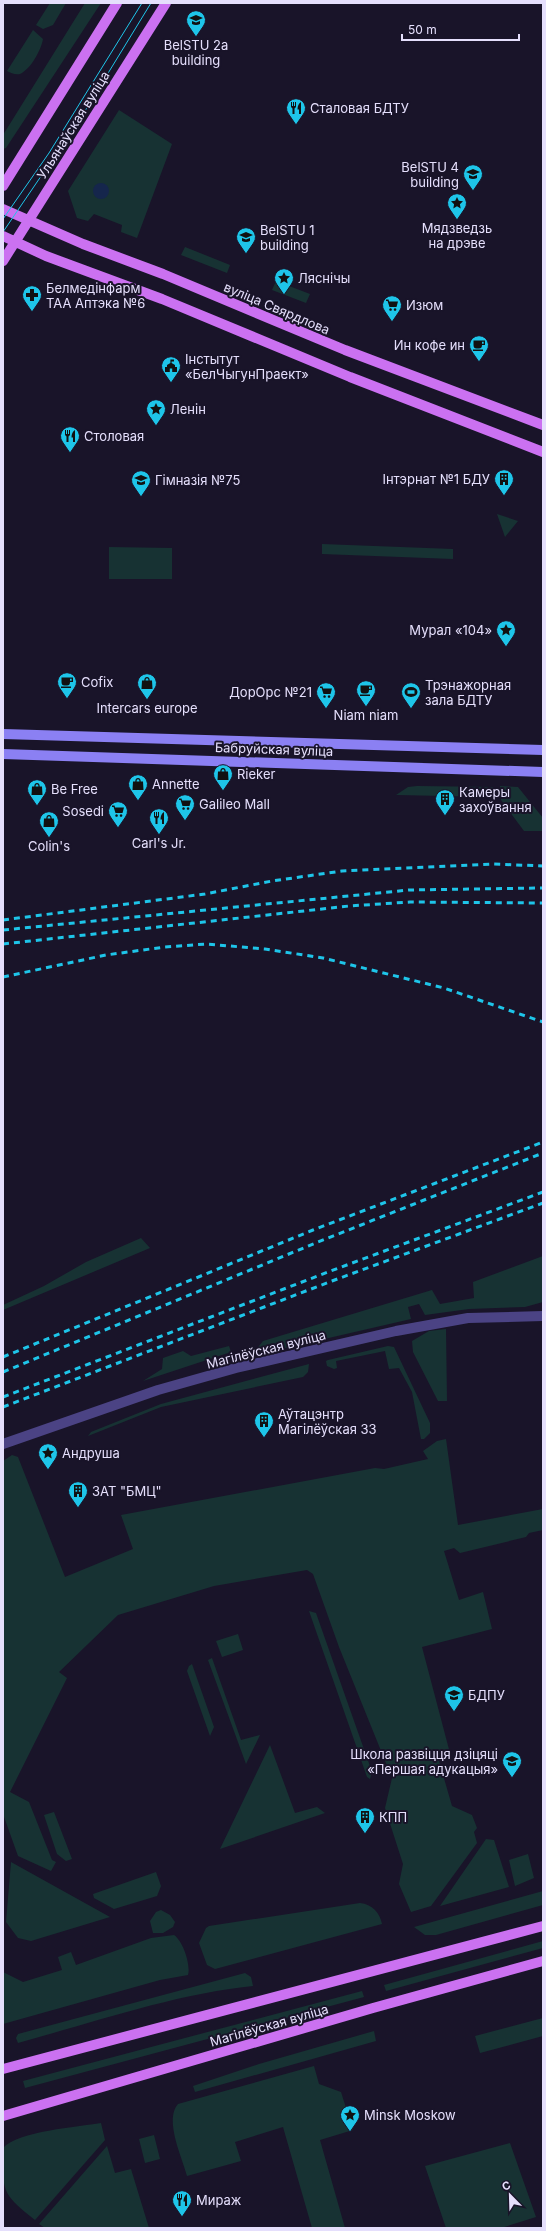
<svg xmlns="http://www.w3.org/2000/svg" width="546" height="2231" viewBox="0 0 546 2231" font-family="Inter,sans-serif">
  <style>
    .green { fill: #173233 }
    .water { fill: #15264c }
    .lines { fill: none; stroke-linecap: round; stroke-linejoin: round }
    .minor { stroke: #4b4384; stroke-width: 10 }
    .secondary { stroke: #8b80f3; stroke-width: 10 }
    .primary { stroke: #cb71f1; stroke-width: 10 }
    .tram { stroke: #1ec5e9; stroke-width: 1 }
    .rail { stroke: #1ec5e9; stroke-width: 3; stroke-dasharray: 6 5; stroke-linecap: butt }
    .labels { text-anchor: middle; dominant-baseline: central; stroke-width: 4; stroke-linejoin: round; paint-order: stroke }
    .poi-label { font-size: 13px; fill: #e5dffc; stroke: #191429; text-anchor: start }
    .street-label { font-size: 13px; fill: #e5dffc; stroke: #191429 }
  </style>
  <rect width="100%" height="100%" fill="#191429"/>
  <path class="green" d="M50,3H66L53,25L43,29L36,25Z
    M85,3H101L6,148L3,149V135Z
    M33,30L43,39C41,50 31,69 20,74C15,75 11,73 7,71Z
    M119,110L172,144L137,238L121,232L122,225L94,214L88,221L77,218L68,191Z
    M185,247L230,265L227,273L181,255Z
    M276,281L310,294L306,303L272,290Z
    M497,514L518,521L505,537Z
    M322,544L453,549V559L322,554Z
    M109,547L172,548V579H109Z
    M417,786L494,787V797L396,795L408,787Z
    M500,786L518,787L543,818V831H524L501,800Z
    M141,1238L150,1248L3,1310V1305L44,1286L86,1262Z
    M543,1256V1302L525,1307L469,1309L425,1315L419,1304L408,1307L411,1319L251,1356L263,1341L432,1290L440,1304L474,1298L473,1282Z
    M446,1329L447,1401H438L413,1352L412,1341L429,1331Z
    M229,1346L231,1352L143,1381L162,1369L163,1358L183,1351L191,1356Z
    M388,1346L394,1347L430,1423V1433L424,1439H421L412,1392L399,1368L389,1369L385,1351L336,1361L337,1368L334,1369L327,1366L326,1361L328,1360Z
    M309,1364L308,1372L303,1377L161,1407L88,1436L91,1432L161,1404Z
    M446,1439L458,1525L543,1509V1530L529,1533L526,1537L460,1553L454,1548L444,1551L459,1600L483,1592L492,1629L422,1647L451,1757L439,1761L452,1806L472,1815L477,1828L474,1832L477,1843L431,1906L411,1912L399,1884L403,1864L385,1808L392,1778L339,1647L313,1574L307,1570L214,1586L118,1615L59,1672L67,1678L10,1792L29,1802L52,1860L56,1862L51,1871L18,1856L3,1814V1461L12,1455L18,1457L65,1577L133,1549L121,1515L375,1468L384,1469L428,1459L423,1451L437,1441Z
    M309,1611L316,1613L372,1772L370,1779L367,1777Z
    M238,1634L243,1650L222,1657L216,1641Z
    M212,1658L241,1740L260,1735L246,1764L208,1660Z
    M192,1664L214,1727L210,1736L187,1671L189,1666Z
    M270,1745L295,1813L317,1807L325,1813L220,1849Z
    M54,1812L72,1859L66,1861L57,1854L44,1815Z
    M486,1839L494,1840L509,1887L440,1906Z
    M528,1854L534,1878L515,1886L509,1860Z
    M11,1862L110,1917L31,1941L18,1938L6,1922Z
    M156,1872L161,1886L157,1896L114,1909L94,1898L93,1894Z
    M543,1891V1905L436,1935H425L414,1927Z
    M360,1903C372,1904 380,1913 382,1924L215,1969L207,1965L199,1943L206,1928L209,1926Z
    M161,1910L170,1915L175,1922L173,1927L163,1933H153L150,1921L156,1912Z
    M174,1935C183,1941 191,1965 188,1975L160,1980L3,2024V1972L23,1982L62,1970L58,1957L71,1952L76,1965L151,1938Z
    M543,1941V1948L386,1991L384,1985Z
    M245,1973L251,1977L253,1986C175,1994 95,2022 18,2043L16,2038L18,2034Z
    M362,1991L364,1997L25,2088L23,2081Z
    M543,2018V2036L480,2053L475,2036Z
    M374,2031L376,2041L195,2092L193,2086L259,2064Z
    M314,2066L319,2084L341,2092L353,2130L320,2140L345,2228H312L283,2127L235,2142L241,2161L187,2176C182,2157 164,2120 178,2104Z
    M101,2123L105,2140L35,2220C0,2192 3,2191 3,2148C18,2131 78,2127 101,2123Z
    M154,2135L160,2159L145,2163L139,2139Z
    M510,2143L536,2217L501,2228H446L425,2166Z
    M107,2146L115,2173L131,2169L149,2228H45L39,2224Z"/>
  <path class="water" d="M93 191a8 8 0 1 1 16 0a8 8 0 1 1-16 0Z"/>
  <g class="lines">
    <path class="minor" d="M3,1444L158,1390L236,1368L396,1331L468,1318L543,1316"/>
    <path class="secondary" d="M3,734L543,750
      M3,754L543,772"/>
    <path class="primary" d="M3,186L117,3
      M3,209L83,244L163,274L345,350L543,425
      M3,236L46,256L162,299L350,377L543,452
      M3,261L166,3
      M3,2069L543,1926
      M3,2116L373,2008L543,1961"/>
    <path class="tram" d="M3,219L49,153L142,3
      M3,232L80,119L151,3"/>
    <path class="rail" d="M3,920L205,894L272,881L342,871L494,864L543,866
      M3,930L409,890L543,888
      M3,944L349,906L410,902L543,903
      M3,977L106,955L165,947L206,944L265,949L323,958L444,988L543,1022
      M3,1357L313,1230L543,1142
      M3,1372L318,1242L543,1153
      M3,1397L328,1272L543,1192
      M3,1407L332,1281L543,1203"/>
  </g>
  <defs>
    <g id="university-pin" transform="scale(1)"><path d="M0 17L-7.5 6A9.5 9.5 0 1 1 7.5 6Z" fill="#1ec5e9" stroke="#191429"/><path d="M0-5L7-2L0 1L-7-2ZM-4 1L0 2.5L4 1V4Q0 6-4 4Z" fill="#111"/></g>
    <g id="restaurant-pin" transform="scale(1)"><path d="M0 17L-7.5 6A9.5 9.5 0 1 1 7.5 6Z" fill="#1ec5e9" stroke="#191429"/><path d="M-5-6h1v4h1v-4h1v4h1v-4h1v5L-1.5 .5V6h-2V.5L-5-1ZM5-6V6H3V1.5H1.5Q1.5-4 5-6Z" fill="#111"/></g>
    <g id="sight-pin" transform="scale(1)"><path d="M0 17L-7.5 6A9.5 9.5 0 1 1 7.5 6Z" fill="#1ec5e9" stroke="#191429"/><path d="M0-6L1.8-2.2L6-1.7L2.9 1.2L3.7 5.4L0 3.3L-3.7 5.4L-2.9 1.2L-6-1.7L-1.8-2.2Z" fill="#111"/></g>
    <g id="pharmacy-pin" transform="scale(1)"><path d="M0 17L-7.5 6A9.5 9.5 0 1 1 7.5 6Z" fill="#1ec5e9" stroke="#191429"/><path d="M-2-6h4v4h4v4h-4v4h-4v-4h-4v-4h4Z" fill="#111"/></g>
    <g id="supermarket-pin" transform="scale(1)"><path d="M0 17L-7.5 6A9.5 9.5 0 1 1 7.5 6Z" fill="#1ec5e9" stroke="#191429"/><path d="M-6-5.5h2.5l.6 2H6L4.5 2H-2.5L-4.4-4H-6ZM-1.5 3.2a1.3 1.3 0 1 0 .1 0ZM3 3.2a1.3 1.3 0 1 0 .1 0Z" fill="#111"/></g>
    <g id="cafe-pin" transform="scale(1)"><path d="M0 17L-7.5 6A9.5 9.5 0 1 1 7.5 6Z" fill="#1ec5e9" stroke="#191429"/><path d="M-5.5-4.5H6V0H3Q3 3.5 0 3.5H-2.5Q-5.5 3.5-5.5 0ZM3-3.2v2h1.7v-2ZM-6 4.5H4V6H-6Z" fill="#111"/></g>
    <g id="civic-pin" transform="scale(1)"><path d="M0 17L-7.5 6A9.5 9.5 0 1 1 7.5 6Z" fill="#1ec5e9" stroke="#191429"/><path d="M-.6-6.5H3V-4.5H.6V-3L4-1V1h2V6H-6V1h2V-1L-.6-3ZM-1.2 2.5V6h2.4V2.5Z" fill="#111"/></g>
    <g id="building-pin" transform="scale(1)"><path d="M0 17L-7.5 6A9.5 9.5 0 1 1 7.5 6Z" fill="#1ec5e9" stroke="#191429"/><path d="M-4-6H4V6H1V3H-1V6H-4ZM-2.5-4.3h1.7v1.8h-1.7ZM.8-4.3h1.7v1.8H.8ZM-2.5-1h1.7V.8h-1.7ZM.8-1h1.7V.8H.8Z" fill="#111"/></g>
    <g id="school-pin" transform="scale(1)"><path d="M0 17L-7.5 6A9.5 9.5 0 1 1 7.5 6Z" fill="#1ec5e9" stroke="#191429"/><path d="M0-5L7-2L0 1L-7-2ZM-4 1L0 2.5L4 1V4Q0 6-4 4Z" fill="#111"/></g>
    <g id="shop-pin" transform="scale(1)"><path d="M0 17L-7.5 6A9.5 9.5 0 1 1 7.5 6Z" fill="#1ec5e9" stroke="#191429"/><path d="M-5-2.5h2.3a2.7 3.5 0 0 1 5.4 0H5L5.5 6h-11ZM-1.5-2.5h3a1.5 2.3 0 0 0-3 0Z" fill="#111"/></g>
    <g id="stadium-pin" transform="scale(1)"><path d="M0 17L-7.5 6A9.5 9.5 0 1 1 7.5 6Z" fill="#1ec5e9" stroke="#191429"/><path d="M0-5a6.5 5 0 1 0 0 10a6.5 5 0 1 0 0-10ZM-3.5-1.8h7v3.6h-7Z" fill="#111"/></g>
  </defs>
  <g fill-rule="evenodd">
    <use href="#university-pin" x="196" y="20"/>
    <use href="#restaurant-pin" x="296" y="108"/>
    <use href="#university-pin" x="473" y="174"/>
    <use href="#sight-pin" x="457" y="203"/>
    <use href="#university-pin" x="246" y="237"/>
    <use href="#sight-pin" x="284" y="278"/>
    <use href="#pharmacy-pin" x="32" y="295"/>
    <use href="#supermarket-pin" x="392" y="305"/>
    <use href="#cafe-pin" x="479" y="345"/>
    <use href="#civic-pin" x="171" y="366"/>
    <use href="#sight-pin" x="156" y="409"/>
    <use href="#restaurant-pin" x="70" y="436"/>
    <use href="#building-pin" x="504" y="479"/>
    <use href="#school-pin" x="141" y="480"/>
    <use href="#sight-pin" x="506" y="630"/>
    <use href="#cafe-pin" x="67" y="682"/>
    <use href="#shop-pin" x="147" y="683"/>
    <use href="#cafe-pin" x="366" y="690"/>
    <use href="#supermarket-pin" x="326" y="692"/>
    <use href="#stadium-pin" x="411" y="692"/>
    <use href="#shop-pin" x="223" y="774"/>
    <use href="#shop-pin" x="138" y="784"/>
    <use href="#shop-pin" x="37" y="789"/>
    <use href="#building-pin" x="445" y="799"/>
    <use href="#supermarket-pin" x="185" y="804"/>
    <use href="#supermarket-pin" x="118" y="811"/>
    <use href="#restaurant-pin" x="159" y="818"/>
    <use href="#shop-pin" x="49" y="821"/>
    <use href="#building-pin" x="264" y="1421"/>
    <use href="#sight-pin" x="48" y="1453"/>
    <use href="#building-pin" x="78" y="1491"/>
    <use href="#university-pin" x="454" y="1695"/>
    <use href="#school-pin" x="512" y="1761"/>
    <use href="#building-pin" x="365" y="1817"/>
    <use href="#sight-pin" x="350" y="2115"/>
    <use href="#restaurant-pin" x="182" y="2200"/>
  </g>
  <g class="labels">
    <g class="poi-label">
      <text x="196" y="45" text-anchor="middle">BelSTU 2a<tspan x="196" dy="15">building</tspan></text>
      <text x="310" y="108">Сталовая БДТУ</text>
      <text x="459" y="167" text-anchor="end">BelSTU 4<tspan x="459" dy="15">building</tspan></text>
      <text x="457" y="228" text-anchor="middle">Мядзведзь<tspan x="457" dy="15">на дрэве</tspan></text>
      <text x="260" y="230">BelSTU 1<tspan x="260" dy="15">building</tspan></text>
      <text x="298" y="278">Ляснічы</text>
      <text x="46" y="288">Белмедінфарм<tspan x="46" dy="15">ТАА Аптэка №6</tspan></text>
      <text x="406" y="305">Изюм</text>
      <text x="465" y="345" text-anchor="end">Ин кофе ин</text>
      <text x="185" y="359">Інстытут<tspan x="185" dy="15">«БелЧыгунПраект»</tspan></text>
      <text x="170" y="409">Ленін</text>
      <text x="84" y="436">Столовая</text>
      <text x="490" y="479" text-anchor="end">Інтэрнат №1 БДУ</text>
      <text x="155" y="480">Гімназія №75</text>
      <text x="492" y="630" text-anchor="end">Мурал «104»</text>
      <text x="81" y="682">Cofix</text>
      <text x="425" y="685">Трэнажорная<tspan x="425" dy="15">зала БДТУ</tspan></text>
      <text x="312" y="692" text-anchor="end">ДорОрс №21</text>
      <text x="147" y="708" text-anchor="middle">Intercars europe</text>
      <text x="366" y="715" text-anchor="middle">Niam niam</text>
      <text x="237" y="774">Rieker</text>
      <text x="152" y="784">Annette</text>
      <text x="51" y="789">Be Free</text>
      <text x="459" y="792">Камеры<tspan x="459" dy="15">захоўвання</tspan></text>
      <text x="199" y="804">Galileo Mall</text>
      <text x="104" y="811" text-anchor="end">Sosedi</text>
      <text x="159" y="843" text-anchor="middle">Carl's Jr.</text>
      <text x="49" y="846" text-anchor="middle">Colin's</text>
      <text x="278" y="1414">Аўтацэнтр<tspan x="278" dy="15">Магілёўская 33</tspan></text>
      <text x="62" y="1453">Андруша</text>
      <text x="92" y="1491">ЗАТ "БМЦ"</text>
      <text x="468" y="1695">БДПУ</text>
      <text x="498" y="1754" text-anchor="end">Школа развіцця дзіцяці<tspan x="498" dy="15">«Першая адукацыя»</tspan></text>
      <text x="379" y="1817">КПП</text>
      <text x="364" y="2115">Minsk Moskow</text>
      <text x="196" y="2200">Мираж</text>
    </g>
    <g class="street-label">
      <text transform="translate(73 125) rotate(-58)">Ульянаўская вуліца</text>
      <text transform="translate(277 308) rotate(23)">вуліца Свярдлова</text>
      <text transform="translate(274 749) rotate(2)">Бабруйская вуліца</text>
      <text transform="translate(266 1349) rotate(-14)">Магілёўская вуліца</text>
      <text transform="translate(269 2025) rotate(-16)">Магілёўская вуліца</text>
    </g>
  </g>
  <rect width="546" height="2231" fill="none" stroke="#e5dffc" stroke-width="8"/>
  <g transform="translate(510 2195) rotate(337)" stroke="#191429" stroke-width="3" paint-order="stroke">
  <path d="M0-3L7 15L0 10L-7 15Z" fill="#e5dffc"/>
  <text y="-6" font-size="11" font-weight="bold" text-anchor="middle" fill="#e5dffc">С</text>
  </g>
  <path d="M402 34v6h117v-6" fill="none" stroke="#e5dffc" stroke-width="2"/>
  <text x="408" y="34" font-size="12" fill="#e5dffc" stroke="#191429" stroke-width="3" paint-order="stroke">50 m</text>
</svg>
